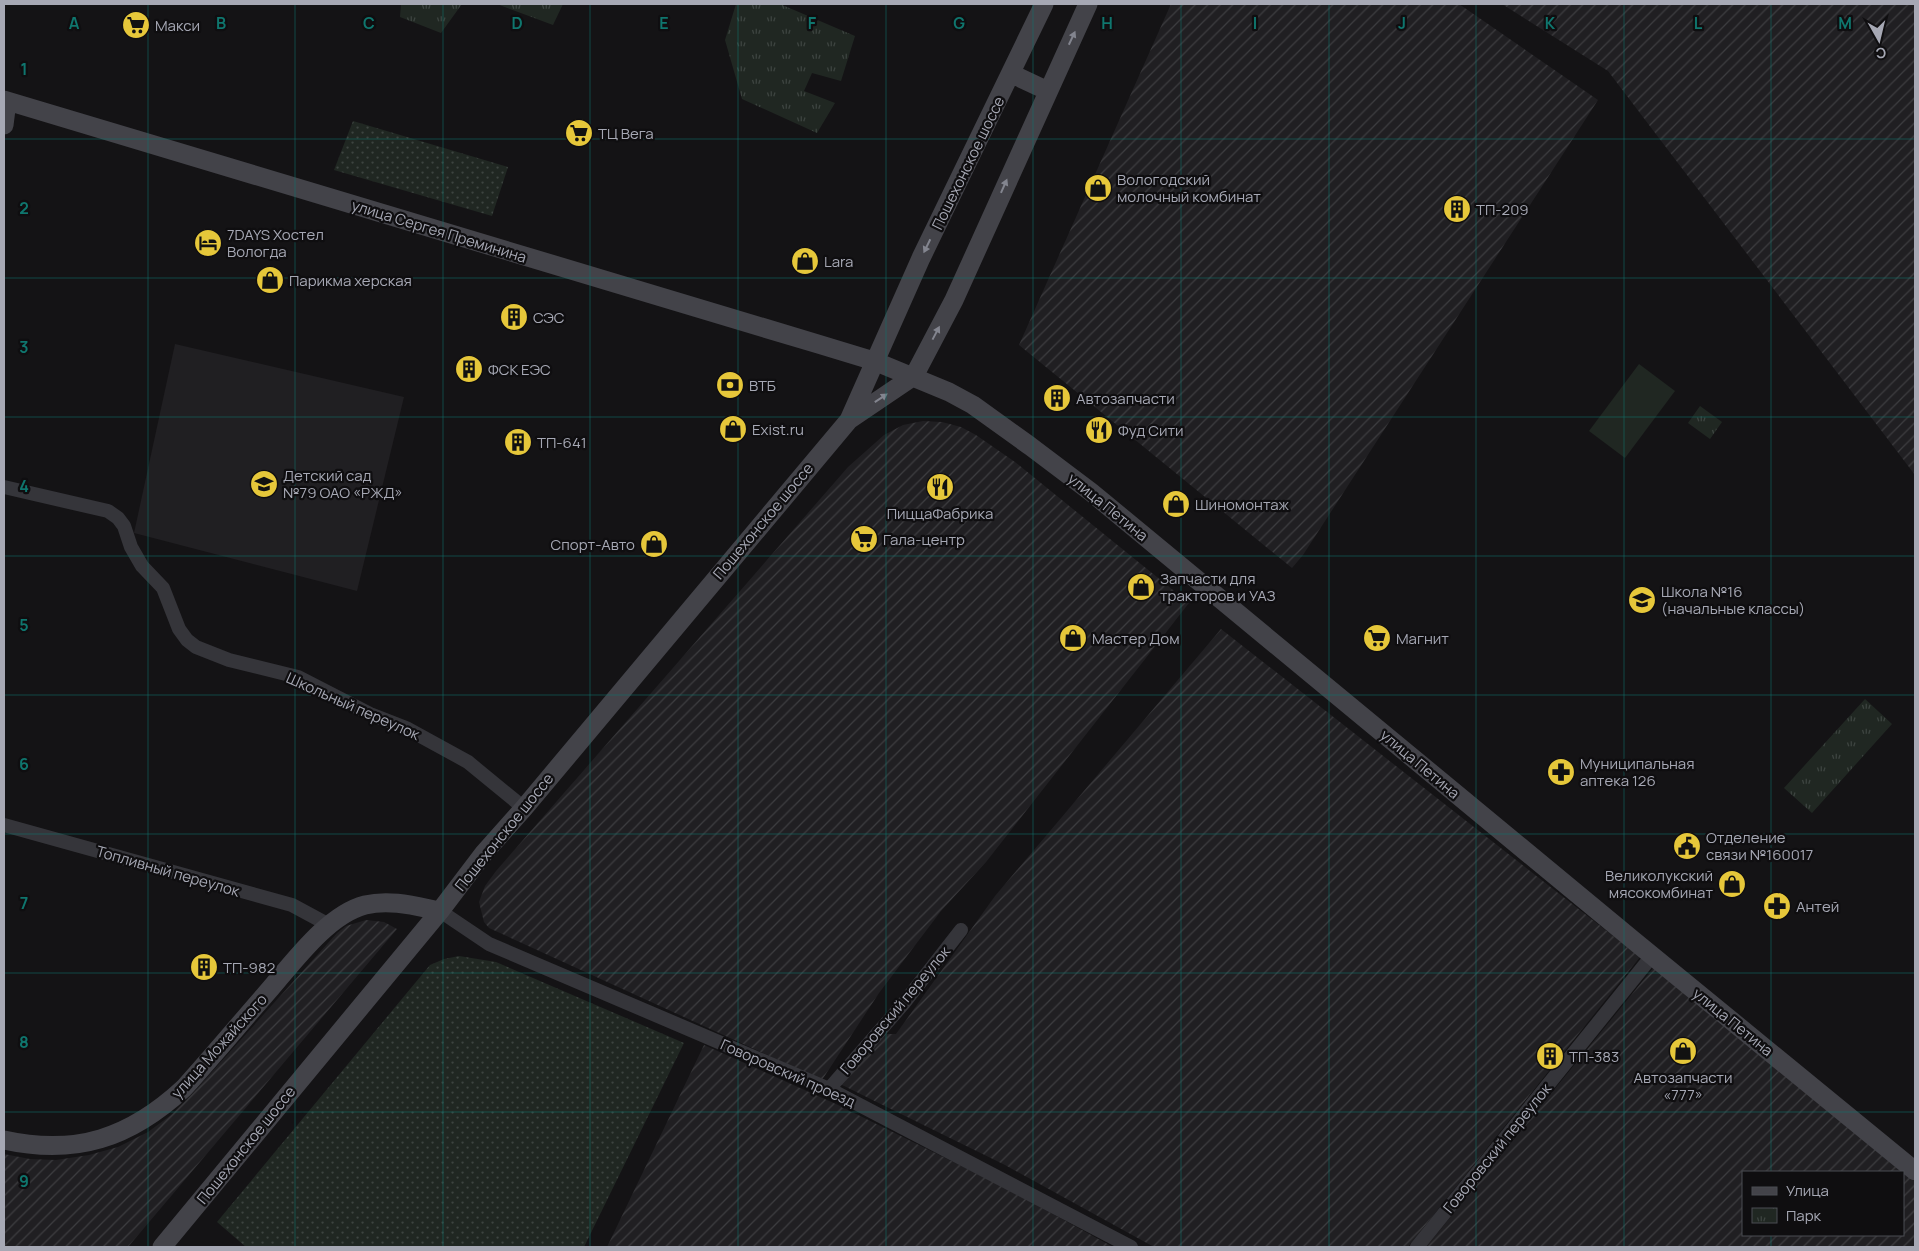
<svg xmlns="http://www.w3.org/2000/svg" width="1919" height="1251" viewBox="0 0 1919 1251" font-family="Manrope,sans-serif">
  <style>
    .built { fill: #201f22 }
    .industrial { fill: url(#industrial-furrows); fill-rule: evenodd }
    .grass { fill: url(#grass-dots) }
    .park { fill: url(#park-tufts) }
    .pitch { fill: #202722 }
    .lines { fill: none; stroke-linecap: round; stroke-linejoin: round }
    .street { stroke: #35353a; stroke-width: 14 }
    .secondary { stroke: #434349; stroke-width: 19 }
    .oneway { fill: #83858f }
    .grid { fill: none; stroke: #0f766e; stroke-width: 1; stroke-opacity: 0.55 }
    .labels { text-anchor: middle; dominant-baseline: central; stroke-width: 4.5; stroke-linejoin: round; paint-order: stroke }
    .poi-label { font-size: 15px; fill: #a6a8b4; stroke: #0f0e10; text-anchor: start }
    .street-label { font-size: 15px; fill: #a6a8b4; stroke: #0f0e10 }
    .grid-label { font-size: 16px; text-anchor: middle; font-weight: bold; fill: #0f766e; stroke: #0f0e10; stroke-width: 4.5; stroke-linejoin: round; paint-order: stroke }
  </style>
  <defs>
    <pattern id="industrial-furrows" width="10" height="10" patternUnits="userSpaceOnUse" patternTransform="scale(1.25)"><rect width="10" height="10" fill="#201f22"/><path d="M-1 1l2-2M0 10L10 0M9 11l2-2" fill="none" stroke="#3d3d40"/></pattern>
    <pattern id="grass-dots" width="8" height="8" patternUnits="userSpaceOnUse" patternTransform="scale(1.25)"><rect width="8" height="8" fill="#202722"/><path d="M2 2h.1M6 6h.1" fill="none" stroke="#3d4440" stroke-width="1.8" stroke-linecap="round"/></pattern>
    <pattern id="park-tufts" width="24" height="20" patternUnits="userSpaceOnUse" patternTransform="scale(1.25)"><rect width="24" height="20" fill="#202722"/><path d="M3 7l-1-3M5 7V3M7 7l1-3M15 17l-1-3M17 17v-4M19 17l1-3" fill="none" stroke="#3d4440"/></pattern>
  </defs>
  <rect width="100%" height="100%" fill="#141315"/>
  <path class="built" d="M175,344L404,397L357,591L134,533Z"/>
  <path class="industrial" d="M1171,4H1459L1598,100L1303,555L1292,568L1019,345Z
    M1502,4H1915V475L1608,71Z
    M923,421L942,422L961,427L976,435L1015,462L1189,603L986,862L941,911L879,993L822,1080L489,928L484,922L479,902L485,886L496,871L848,467L884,435L903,425Z
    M1221,629L1640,957L1408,1247H1154L1005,1165L840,1084L881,1034H896L995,896Z
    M366,920L384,922L397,929L128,1247H4V1154L30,1159L56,1160L89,1155L118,1147L148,1132L171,1115L191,1095L337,933L346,926Z
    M1654,967L1915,1182V1247H1426ZM1743,1172H1903V1235H1743Z
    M704,1045L838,1105L1000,1185L1113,1247H607Z"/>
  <path class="grass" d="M353,121L508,167L492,216L334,170Z
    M459,956L496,962L684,1043L584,1247H246L217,1222L430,965L444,959Z"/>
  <path class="park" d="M401,4H462L441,33L400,17Z
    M497,4H563L553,25Z
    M736,4H780L855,36L841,81L812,73L804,91L835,103L817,133L742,99L725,40Z
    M1700,406L1722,422L1710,439L1688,423Z
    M1865,699L1892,724L1812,813L1784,788Z"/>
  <path class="pitch" d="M1639,364L1675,391L1625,458L1589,431Z"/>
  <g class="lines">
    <path class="street" d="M4,487L108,511L118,518L124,526L131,547L142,566L163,588L179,629L187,640L196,647L229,660L298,677L370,714L406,728L468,762L524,808
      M4,825L292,905L329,925
      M440,911L489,944L829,1089L1131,1247
      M829,1089L904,1003L961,930
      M1417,1247L1652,956"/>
    <path class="secondary" d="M1012,74L1048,91
      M4,100L818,344L874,361L949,392L973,405L1030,446L1091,492L1633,940L1915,1171
      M4,125L7,101
      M849,420L921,258L1044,4
      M4,1140C76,1156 130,1138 184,1088C211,1058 237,1027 264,996C290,967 326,915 365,905C390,899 415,906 440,911
      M162,1247L440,911L484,853L524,808L849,420L914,376L954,300L1088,4"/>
  </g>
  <defs><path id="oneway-solid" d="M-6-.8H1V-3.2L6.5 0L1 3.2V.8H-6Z" transform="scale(1.25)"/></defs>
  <g class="oneway">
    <use href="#oneway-solid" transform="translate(1072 38) rotate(-65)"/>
    <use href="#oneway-solid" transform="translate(1004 186) rotate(-66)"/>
    <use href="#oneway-solid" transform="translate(927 246) rotate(116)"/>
    <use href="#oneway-solid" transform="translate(936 333) rotate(-62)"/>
    <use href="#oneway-solid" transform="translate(881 398) rotate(-34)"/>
  </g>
  <path class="grid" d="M148,4V1247M295,4V1247M443,4V1247M590,4V1247M738,4V1247M886,4V1247M1033,4V1247M1181,4V1247M1329,4V1247M1476,4V1247M1624,4V1247M1771,4V1172M4,139H1915M4,278H1915M4,417H1915M4,556H1915M4,695H1915M4,834H1915M4,973H1915M4,1112H1915M1771,1235V1247"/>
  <defs>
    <g id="supermarket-disc" transform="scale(1.4375)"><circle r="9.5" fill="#e6c73a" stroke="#0f0e10"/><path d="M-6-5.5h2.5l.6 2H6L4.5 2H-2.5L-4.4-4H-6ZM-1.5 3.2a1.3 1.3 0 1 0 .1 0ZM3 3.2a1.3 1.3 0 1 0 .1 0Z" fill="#111"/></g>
    <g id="shop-disc" transform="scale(1.4375)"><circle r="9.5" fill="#e6c73a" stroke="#0f0e10"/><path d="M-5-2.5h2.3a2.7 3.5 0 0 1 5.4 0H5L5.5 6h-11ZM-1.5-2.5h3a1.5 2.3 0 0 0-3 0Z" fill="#111"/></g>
    <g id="building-disc" transform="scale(1.4375)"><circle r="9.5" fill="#e6c73a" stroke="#0f0e10"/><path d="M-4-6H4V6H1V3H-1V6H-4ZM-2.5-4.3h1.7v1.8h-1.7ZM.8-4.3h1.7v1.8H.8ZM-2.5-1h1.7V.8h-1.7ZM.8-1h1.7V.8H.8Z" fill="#111"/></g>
    <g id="hotel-disc" transform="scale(1.4375)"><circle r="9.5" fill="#e6c73a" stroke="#0f0e10"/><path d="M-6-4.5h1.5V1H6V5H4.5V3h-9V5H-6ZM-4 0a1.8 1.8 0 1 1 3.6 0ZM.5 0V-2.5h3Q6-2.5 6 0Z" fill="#111"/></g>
    <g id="bank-disc" transform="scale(1.4375)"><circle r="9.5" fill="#e6c73a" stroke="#0f0e10"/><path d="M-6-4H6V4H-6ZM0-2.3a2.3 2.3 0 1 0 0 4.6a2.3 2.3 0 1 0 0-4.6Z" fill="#111"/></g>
    <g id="restaurant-disc" transform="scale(1.4375)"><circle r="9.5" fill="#e6c73a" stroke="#0f0e10"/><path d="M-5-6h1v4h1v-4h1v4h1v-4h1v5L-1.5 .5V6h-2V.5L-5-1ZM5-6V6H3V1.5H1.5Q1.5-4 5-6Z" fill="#111"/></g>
    <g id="school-disc" transform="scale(1.4375)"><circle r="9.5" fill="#e6c73a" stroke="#0f0e10"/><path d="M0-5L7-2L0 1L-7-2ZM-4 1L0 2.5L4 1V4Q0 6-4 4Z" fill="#111"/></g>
    <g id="pharmacy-disc" transform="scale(1.4375)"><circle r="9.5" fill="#e6c73a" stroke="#0f0e10"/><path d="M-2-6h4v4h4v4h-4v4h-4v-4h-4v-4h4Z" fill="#111"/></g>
    <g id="civic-disc" transform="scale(1.4375)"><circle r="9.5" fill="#e6c73a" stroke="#0f0e10"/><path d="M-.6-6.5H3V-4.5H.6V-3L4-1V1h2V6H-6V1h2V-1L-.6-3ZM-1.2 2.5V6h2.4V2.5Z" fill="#111"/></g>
  </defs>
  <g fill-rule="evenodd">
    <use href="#supermarket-disc" x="136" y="25"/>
    <use href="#supermarket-disc" x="579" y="133"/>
    <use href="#shop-disc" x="1098" y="188"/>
    <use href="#building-disc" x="1457" y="209"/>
    <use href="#hotel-disc" x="208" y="243"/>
    <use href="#shop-disc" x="805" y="261"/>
    <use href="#shop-disc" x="270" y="280"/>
    <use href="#building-disc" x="514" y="317"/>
    <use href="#building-disc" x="469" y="369"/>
    <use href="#bank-disc" x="730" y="385"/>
    <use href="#building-disc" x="1057" y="398"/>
    <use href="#shop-disc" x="733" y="429"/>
    <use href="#restaurant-disc" x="1099" y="430"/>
    <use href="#building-disc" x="518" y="442"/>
    <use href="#school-disc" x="264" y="484"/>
    <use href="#restaurant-disc" x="940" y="487"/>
    <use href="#shop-disc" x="1176" y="504"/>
    <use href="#supermarket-disc" x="864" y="539"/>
    <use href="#shop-disc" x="654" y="544"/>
    <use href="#shop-disc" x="1141" y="587"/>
    <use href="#school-disc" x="1642" y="600"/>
    <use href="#shop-disc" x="1073" y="638"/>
    <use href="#supermarket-disc" x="1377" y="638"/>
    <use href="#pharmacy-disc" x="1561" y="772"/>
    <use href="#civic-disc" x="1687" y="846"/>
    <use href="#shop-disc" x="1732" y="884"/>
    <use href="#pharmacy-disc" x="1777" y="906"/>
    <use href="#building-disc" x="204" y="967"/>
    <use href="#shop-disc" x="1683" y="1051"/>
    <use href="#building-disc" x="1550" y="1056"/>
  </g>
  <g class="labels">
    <g class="poi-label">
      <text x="155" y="25">Макси</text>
      <text x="598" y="133">ТЦ Вега</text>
      <text x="1117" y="179">Вологодский<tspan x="1117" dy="17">молочный комбинат</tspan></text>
      <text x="1476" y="209">ТП-209</text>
      <text x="227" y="234">7DAYS Хостел<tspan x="227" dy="17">Вологда</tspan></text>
      <text x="824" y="261">Lara</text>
      <text x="289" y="280">Парикма херская</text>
      <text x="533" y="317">СЭС</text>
      <text x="488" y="369">ФСК ЕЭС</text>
      <text x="749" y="385">ВТБ</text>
      <text x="1076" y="398">Автозапчасти</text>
      <text x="752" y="429">Exist.ru</text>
      <text x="1118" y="430">Фуд Сити</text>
      <text x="537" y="442">ТП-641</text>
      <text x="283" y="475">Детский сад<tspan x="283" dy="17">№79 ОАО «РЖД»</tspan></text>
      <text x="1195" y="504">Шиномонтаж</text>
      <text x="940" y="513" text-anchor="middle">ПиццаФабрика</text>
      <text x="883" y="539">Гала-центр</text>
      <text x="635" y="544" text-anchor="end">Спорт-Авто</text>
      <text x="1160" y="578">Запчасти для<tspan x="1160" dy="17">тракторов и УАЗ</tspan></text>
      <text x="1661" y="591">Школа №16<tspan x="1661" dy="17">(начальные классы)</tspan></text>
      <text x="1092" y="638">Мастер Дом</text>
      <text x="1396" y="638">Магнит</text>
      <text x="1580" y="763">Муниципальная<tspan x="1580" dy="17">аптека 126</tspan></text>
      <text x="1706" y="837">Отделение<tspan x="1706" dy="17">связи №160017</tspan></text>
      <text x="1713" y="875" text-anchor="end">Великолукский<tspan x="1713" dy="17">мясокомбинат</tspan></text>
      <text x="1796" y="906">Антей</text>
      <text x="223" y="967">ТП-982</text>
      <text x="1569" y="1056">ТП-383</text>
      <text x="1683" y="1077" text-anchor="middle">Автозапчасти<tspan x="1683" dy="17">«777»</tspan></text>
    </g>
    <g class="street-label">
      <text transform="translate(968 163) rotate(-64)">Пошехонское шоссе</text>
      <text transform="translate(439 231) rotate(17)">улица Сергея Преминина</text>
      <text transform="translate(1108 507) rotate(39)">улица Петина</text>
      <text transform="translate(763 521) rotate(-50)">Пошехонское шоссе</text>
      <text transform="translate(353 706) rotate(24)">Школьный переулок</text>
      <text transform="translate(1420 764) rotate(40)">улица Петина</text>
      <text transform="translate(504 832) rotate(-51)">Пошехонское шоссе</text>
      <text transform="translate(168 871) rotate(16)">Топливный переулок</text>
      <text transform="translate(895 1010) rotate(-50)">Говоровский переулок</text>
      <text transform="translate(1733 1022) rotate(39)">улица Петина</text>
      <text transform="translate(219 1046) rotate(-48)">улица Можайского</text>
      <text transform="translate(788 1073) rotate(24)">Говоровский проезд</text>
      <text transform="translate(246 1145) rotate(-51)">Пошехонское шоссе</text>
      <text transform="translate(1497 1148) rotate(-51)">Говоровский переулок</text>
    </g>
  </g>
  <g class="grid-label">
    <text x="74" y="29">A</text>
    <text x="221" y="29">B</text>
    <text x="369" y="29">C</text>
    <text x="517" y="29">D</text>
    <text x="664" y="29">E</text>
    <text x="812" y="29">F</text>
    <text x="959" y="29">G</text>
    <text x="1107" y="29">H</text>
    <text x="1255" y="29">I</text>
    <text x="1402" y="29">J</text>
    <text x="1550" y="29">K</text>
    <text x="1698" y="29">L</text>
    <text x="1845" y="29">M</text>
    <text x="24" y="75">1</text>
    <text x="24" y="214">2</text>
    <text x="24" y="353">3</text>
    <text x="24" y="492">4</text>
    <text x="24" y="631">5</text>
    <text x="24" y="770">6</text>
    <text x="24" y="909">7</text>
    <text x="24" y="1048">8</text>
    <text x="24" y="1187">9</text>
  </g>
  <rect width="1919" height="1251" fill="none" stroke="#a6a8b4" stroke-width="10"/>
  <rect x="1742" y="1171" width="162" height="65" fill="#0f0e10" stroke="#4b4c52"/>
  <rect x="1752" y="1187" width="25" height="8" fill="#434349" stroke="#4b4c52"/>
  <text x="1786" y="1196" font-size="15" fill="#a6a8b4">Улица</text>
  <rect x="1752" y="1208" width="25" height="15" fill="url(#park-tufts)" stroke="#4b4c52"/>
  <text x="1786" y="1221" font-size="15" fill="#a6a8b4">Парк</text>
  <g transform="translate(1879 40) rotate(172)" stroke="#0f0e10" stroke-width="4" paint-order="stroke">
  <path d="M0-4L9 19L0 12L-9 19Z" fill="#a6a8b4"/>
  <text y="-8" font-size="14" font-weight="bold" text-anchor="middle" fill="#a6a8b4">С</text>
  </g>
</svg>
